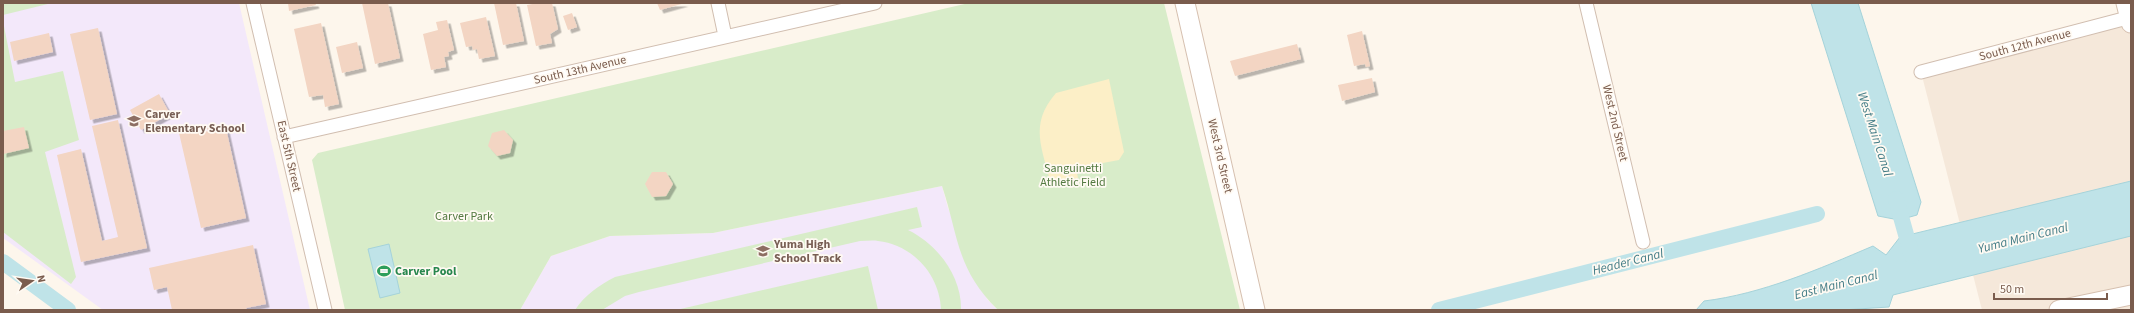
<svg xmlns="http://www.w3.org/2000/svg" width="2134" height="313" viewBox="0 0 2134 313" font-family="'Source Sans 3',sans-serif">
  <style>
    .residential { fill: #f5e8da }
    .education { fill: #f3e8fa }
    .green { fill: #d8ecc9 }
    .sand { fill: #fcefc7 }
    .water { fill: #bfe3e8; stroke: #a5d3da }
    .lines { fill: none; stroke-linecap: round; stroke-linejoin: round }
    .canal { stroke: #bfe3e8; stroke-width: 16 }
    .building { fill: #f3d5c3; filter: url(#shadow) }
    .street-casing { stroke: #d1beb0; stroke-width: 15 }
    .secondary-casing { stroke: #d6c0b0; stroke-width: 21 }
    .street { stroke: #fff; stroke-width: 13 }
    .secondary { stroke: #fff; stroke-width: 19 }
    .labels { text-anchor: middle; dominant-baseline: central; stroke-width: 3.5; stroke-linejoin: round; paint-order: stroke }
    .street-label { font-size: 12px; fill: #7a5c4d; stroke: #fffaf3 }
    .education-label { font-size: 12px; font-weight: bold; fill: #785e54; stroke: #fffaf3; text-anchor: start }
    .park-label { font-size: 12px; fill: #537a41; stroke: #fffaf3 }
    .leisure-label { font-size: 12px; font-weight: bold; fill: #27864d; stroke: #fffaf3; text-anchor: start }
    .water-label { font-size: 13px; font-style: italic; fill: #437c86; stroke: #fffaf3 }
  </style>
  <defs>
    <filter id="shadow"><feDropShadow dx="3.5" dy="3.5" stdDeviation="0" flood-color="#0004"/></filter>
  </defs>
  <rect width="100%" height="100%" fill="#fdf6ec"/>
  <path class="residential" d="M2131,22V310H1982L1921,72Z"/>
  <path class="education" d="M3,3H239L310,310H103L3,238Z
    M942,186L948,208L987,299L998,310H520L551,256L610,236L713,233Z"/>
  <path class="green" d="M3,3H52L3,15Z
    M969,3H1164L1240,310H998C956,269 959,237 942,186L713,233L610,236L551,256L520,310H345L312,160L318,153Z
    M3,21L15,82L63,71L79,140L45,152L76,277L71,284L3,232Z
    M917,207L922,227L908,230C937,244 962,276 961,310H941C940,275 913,245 878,241C873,240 866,241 860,241L639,292L625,296L602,310H575C586,294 598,286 615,277Z
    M868,266L878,310H676Z"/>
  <path class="sand" d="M1109,79L1124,152L1119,160L1076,168L1078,178L1051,185C1043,149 1028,125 1056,93Z"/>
  <path class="water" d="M1811,3H1858L1921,202L1917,215L1899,220L1878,216Z
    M2131,181V236L1893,295L1889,307L1842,310H1696L1704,301C1762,294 1819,269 1873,246L1886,255L1900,237Z
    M389,244L400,293L380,298L368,249Z"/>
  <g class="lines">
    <path class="canal" d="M1896,199L1912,256
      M3,262L68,310
      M1439,310L1817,214"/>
  </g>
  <path class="building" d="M288,3H315L316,5L289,11Z
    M362,3H388L400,58L375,64Z
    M494,3H516L524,41L503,45Z
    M538,3H552L558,29L550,34L552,43L536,46L527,5Z
    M657,3H685L660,10Z
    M572,13L577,27L568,30L563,16Z
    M486,17L495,56L479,59L477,49L473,50L472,46L466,47L460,23Z
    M447,20L454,50L448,52L449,56L444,57L446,67L431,70L423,34L438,30L436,22Z
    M321,23L339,104L325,107L323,95L309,97L294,29Z
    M98,28L117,114L90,120L70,34Z
    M1362,31L1370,66L1366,67L1365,64L1354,66L1347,35Z
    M49,33L53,52L14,61L10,42Z
    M357,42L363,68L342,73L336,47Z
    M1297,44L1301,59L1235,76L1230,61Z
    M1372,78L1375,92L1342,101L1338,85Z
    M159,94L170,114L141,130L130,110Z
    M118,120L147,248L81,262L57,155L81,149L102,241L118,237L92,126Z
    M225,124L246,218L201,228L179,133L198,129L199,133L208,131L207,128Z
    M24,127L29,148L3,154V131Z
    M504,130L513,140L510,153L497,156L488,146L492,133Z
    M652,172H666L673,184L666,196L652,197L645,184Z
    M253,245L266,304L246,308L247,310H172L167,287L154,290L149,268Z"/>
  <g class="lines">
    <g class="street-casing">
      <path id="street" d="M253,3L325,310
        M718,3L725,36
        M1586,3L1643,242
        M1921,72L2131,17
        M284,137L875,3"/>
    </g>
    <g class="secondary-casing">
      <path id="secondary" d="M1185,3L1255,310
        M2126,3L2131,23
        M2059,310L2131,295"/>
    </g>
    <use href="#street" class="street"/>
    <use href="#secondary" class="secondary"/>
  </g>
  <defs>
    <g id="school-bare" transform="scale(1.08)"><path d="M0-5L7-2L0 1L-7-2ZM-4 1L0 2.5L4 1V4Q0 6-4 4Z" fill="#8d6e63" stroke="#fffaf3" stroke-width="2.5" paint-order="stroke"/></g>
    <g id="stadium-bare" transform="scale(1.08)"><path d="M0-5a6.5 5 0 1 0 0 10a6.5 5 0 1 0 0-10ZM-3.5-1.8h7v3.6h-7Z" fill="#2e9e5b" stroke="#fffaf3" stroke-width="2.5" paint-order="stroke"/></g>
  </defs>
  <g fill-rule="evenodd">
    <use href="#school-bare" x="134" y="121"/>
    <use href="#school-bare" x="763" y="251"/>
    <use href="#stadium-bare" x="384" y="271"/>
  </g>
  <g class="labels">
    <g class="street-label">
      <text transform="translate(2025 45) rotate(-15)">South 12th Avenue</text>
      <text transform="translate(580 70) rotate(-13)">South 13th Avenue</text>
      <text transform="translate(1615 123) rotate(77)">West 2nd Street</text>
      <text transform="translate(289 156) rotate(77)">East 5th Street</text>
      <text transform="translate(1220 156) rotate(77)">West 3rd Street</text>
    </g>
    <g class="education-label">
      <text x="145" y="114">Carver<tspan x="145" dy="14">Elementary School</tspan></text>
      <text x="774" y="244">Yuma High<tspan x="774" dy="14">School Track</tspan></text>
    </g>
    <g class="park-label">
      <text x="1073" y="168">Sanguinetti<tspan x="1073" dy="14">Athletic Field</tspan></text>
      <text x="464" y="216">Carver Park</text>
    </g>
    <g class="leisure-label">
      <text x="395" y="271">Carver Pool</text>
    </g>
    <g class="water-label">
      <text transform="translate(1875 134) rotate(72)">West Main Canal</text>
      <text transform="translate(2023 238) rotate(-14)">Yuma Main Canal</text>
      <text transform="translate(1628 262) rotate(-14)">Header Canal</text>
      <text transform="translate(1836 285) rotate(-14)">East Main Canal</text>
    </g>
  </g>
  <rect width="2134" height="313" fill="none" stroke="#7a5c4d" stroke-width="8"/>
  <g transform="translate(32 281) rotate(77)" stroke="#fffaf3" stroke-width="3" paint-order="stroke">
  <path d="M0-3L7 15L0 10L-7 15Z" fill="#7a5c4d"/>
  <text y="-6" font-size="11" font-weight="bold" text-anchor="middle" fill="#7a5c4d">N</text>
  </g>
  <path d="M1994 293v6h113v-6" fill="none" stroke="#7a5c4d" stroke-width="2"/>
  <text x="2000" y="293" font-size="12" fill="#7a5c4d" stroke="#fffaf3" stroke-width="3" paint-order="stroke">50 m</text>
</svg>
